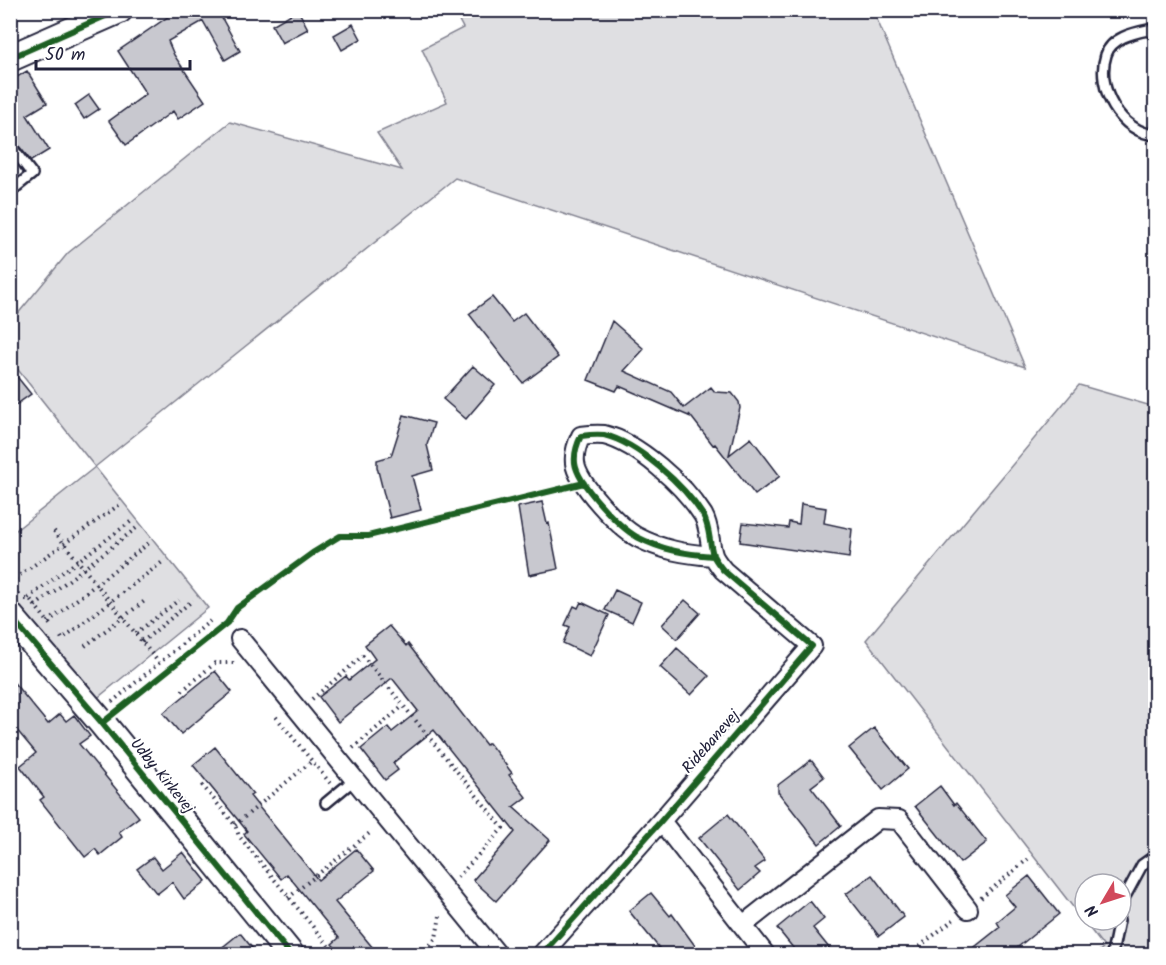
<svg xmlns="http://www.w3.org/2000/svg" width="1166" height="965" viewBox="0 0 1166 965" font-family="Kalam,sans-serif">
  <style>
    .green { fill: #dfdfe2; stroke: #80808e; stroke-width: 1.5; fill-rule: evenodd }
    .building { fill: #c8c8cf; stroke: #22223b; stroke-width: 1.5 }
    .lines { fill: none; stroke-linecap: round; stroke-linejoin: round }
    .lane-casing { stroke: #22223b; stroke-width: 14 }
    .street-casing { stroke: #22223b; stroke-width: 22 }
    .secondary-casing { stroke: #22223b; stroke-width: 30 }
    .path { stroke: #22223b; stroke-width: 4; stroke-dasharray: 1.5 4.5; stroke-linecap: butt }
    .lane { stroke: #fff; stroke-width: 9 }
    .street { stroke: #fff; stroke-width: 18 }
    .secondary { stroke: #fff; stroke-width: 26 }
    .cycleway-casing { stroke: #fff; stroke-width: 10 }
    .cycleway { stroke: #1b5e20; stroke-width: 6 }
    .labels { text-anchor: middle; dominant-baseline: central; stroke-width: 4.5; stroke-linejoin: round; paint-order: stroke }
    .street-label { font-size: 16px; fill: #22223b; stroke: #fff }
  </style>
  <rect width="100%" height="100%" fill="#fff"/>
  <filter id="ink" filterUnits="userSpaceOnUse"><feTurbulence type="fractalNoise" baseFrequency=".0167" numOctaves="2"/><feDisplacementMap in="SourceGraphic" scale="12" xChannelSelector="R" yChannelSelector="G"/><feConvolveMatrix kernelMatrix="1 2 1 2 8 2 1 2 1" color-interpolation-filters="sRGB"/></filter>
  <g filter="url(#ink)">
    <path class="green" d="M873,10L1025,367L455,178L95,467L208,608L95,700L11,595V534L95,467L11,361V322L68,253L230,122L402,170L377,133L447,102L422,49L463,28L454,11Z
      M1079,385L1155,407V954H1096L1104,947L866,640ZM1085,884H1121V920H1085Z"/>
    <path class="building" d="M178,10H223L219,13L240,51L225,60L203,21L168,41L174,55L205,101L178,119L173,111L126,145L109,121L146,94L118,51Z
      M298,10L308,29L282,43L272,25Z
      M353,24L361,39L342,50L334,35Z
      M27,71L47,103L27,115L49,150L31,161L15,141L10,138V81Z
      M89,95L99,109L84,119L75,105Z
      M492,297L512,322L524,313L558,357L523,383L469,314Z
      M612,321L644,349L624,371L671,392L684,408L711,387L715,392L732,393L739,402L740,408L729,455L751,438L780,476L755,495L715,444L713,445L689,414L691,417L619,386L616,391L588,380Z
      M473,366L495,385L466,419L443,399Z
      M10,368L31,394L10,409Z
      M404,415L434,423L427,445L433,470L412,476L421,510L390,518L377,467V460L391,456Z
      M542,502L547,524L549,523L558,569L529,575L518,507Z
      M801,504L826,508L824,523L852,529L849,558L740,542L743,523L788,528L789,522L799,524Z
      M615,590L641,602L632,622L605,610Z
      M685,600L700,613L677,639L662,625Z
      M581,602L609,615L590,656L563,643L570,627L565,625L574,606L578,608Z
      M389,626L406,646L408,644L486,745L489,743L512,773L509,775L526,797L513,807L550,840L496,901L473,880L515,832L434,730L393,763L398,770L385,780L361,749L388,727L392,732L418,711L392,678L338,722L319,697L346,676L349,680L375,659L365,645Z
      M677,648L709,676L691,695L660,667Z
      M215,671L232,692L181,734L163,713Z
      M10,678L48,724L60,714L66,721L74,715L90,736L79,744L139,817L119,832L122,837L100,855L95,849L85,857L40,800L44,797L20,766L36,753L10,722Z
      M874,728L908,769L883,790L849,748Z
      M215,747L253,794L250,796L318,880L356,849L374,871L335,902L378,954H341L332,944L339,938L287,874L281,879L244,834L247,831L193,765Z
      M811,760L824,777L811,787L841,826L819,844L778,792V785Z
      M940,786L954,805L956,803L987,842L960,863L915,806Z
      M728,814L765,861L755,868L760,873L740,890L699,838Z
      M183,852L206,881L184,899L172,882L157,894L137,869L153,857L162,869Z
      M872,875L904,917L879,936L846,894Z
      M1029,876L1059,914L1018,947L1024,954H966L1000,927L997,922L1015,907L1005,895Z
      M651,893L670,916L672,914L701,954H664L629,911Z
      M810,901L824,919L813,928L834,954H798L777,928Z
      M240,933L257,954H214Z"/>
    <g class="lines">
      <g class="lane-casing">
        <path id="lane" d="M1156,36L1148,30C1133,33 1111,38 1106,55C1095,88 1121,133 1156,135
          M10,145L32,174L16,187
          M326,803L355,779
          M1121,908L1122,902L1142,865L1156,855
          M1112,954L1119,920"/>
      </g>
      <g class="street-casing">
        <path id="street" d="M240,639L497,954
          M661,821L765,954
          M743,925L878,819L899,820L968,909
          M542,954L661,821L812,646L723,570C720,566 715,560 713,555C709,542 710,527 703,515C684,485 638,443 604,435C596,434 588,435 581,436C577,444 574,454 575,463C577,483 619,527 637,537C662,550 685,554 713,556"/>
      </g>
      <g class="secondary-casing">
        <path id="secondary" d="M10,58L119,10
          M10,616L102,723L290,954"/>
      </g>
      <path class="path" d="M54,531L159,663
        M10,582L119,505
        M10,585L19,596
        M28,598L133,520
        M25,599H30L52,627
        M35,606L139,526
        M48,622L149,543
        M136,633L179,600
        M61,637L62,639L165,560
        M142,642L193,600
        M85,646L146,600
        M182,691L215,663H233L235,666
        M312,699L363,656L503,828L458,877
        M112,702L210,621
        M276,717L330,783
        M353,748L403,706
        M202,785L235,825L239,836L335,954
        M235,825L312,761
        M288,898L371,832
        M981,898L1028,859
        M422,954L436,938L440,916
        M910,954L954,919"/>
      <use href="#lane" class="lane"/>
      <use href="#street" class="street"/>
      <use href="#secondary" class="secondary"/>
      <g class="cycleway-casing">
        <path id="cycleway" d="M10,58L119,10
          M10,616L102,723L290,954
          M102,723L227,623L237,608L314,552L340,536H368L584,483
          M542,954L661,821L812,646L723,570C720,566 715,560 713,555C709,542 710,527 703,515C684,485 638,443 604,435C596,434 588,435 581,436C577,444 574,454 575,463C577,483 619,527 637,537C662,550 685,554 713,556"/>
      </g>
      <use href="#cycleway" class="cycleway"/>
    </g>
  </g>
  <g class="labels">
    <g class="street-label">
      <text transform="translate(711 742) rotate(-49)">Ridebanevej</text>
      <text transform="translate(162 776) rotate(51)">Udby Kirkevej</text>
    </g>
  </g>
  <rect width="1166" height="965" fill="none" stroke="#fff" stroke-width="36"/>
  <rect x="18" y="18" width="1130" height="929" fill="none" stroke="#22223b" stroke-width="2" filter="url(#ink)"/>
  <g transform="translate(1103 902) rotate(231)"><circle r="28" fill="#ffffff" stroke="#a7a7b1" stroke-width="1.5"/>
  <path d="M0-4.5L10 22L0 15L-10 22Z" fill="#d1495b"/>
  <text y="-9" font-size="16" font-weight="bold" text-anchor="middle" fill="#22223b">N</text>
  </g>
  <path d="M36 60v9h154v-9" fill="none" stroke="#22223b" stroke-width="3"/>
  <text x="45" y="60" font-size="18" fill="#22223b" stroke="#ffffff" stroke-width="4.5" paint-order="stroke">50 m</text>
</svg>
